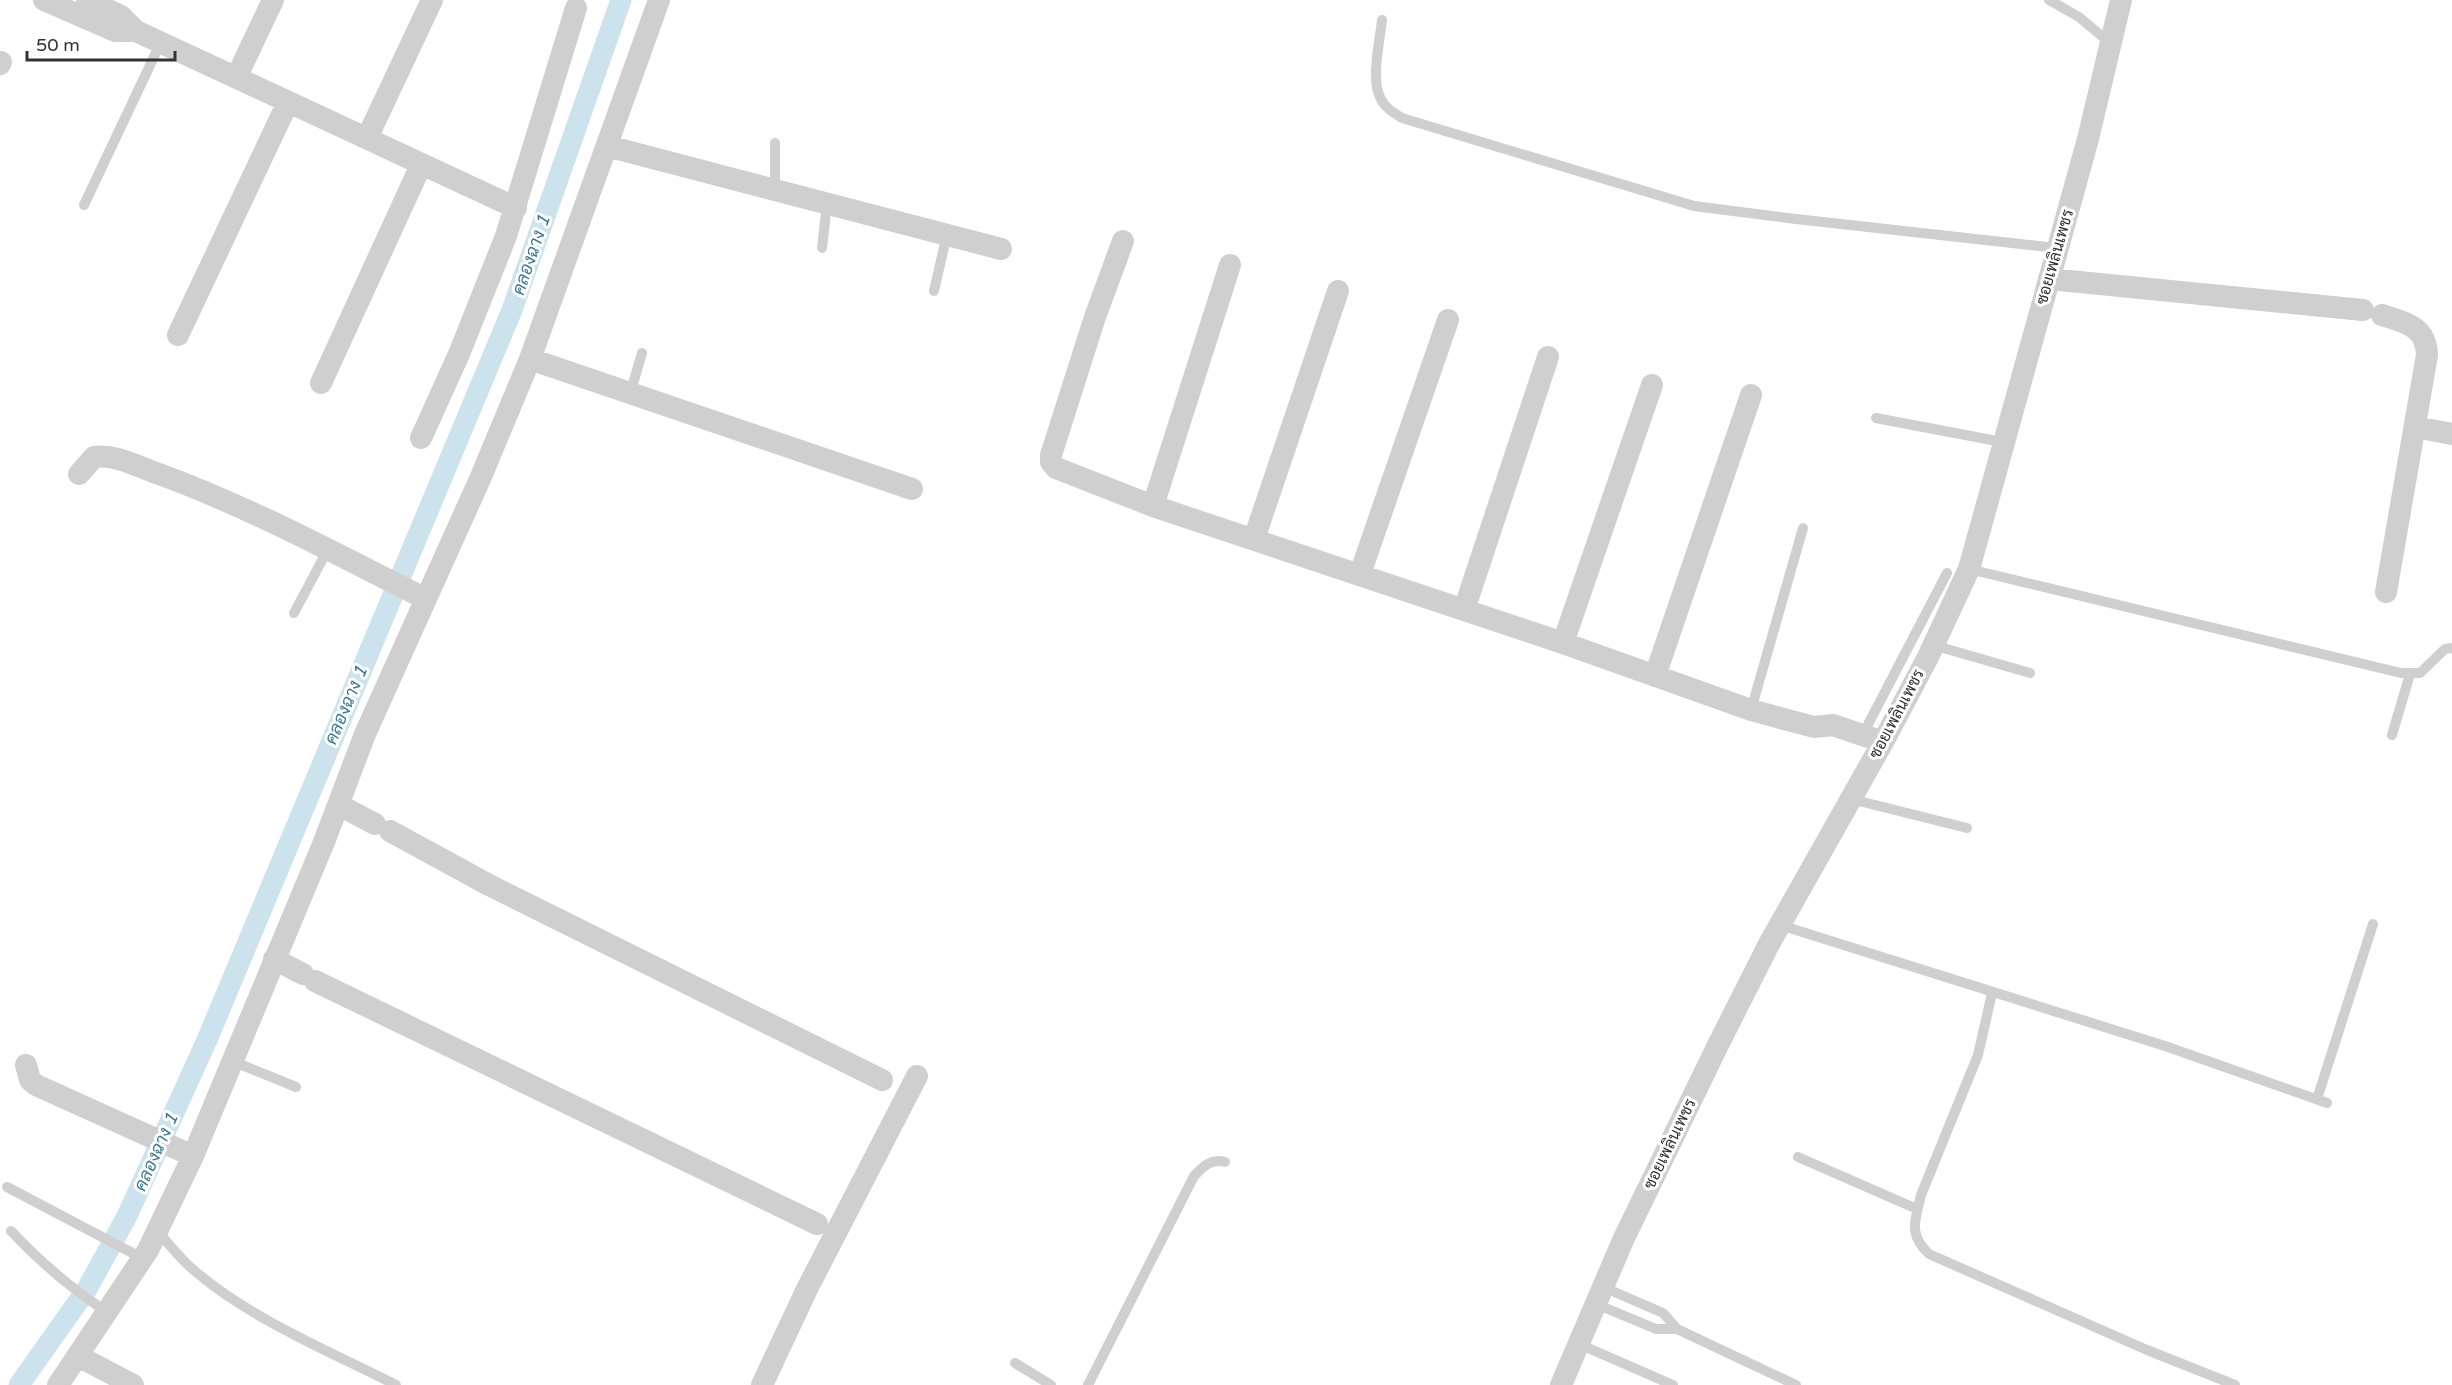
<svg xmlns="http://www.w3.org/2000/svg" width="2452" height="1385" viewBox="0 0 2452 1385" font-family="'Varela Round',Sarabun,sans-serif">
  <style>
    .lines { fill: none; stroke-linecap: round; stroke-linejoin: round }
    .canal { stroke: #cce3ee; stroke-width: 21 }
    .service { stroke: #cfcfcf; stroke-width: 10 }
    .minor { stroke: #cfcfcf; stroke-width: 22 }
    .labels { text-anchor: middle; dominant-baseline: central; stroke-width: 6; stroke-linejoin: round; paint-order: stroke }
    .street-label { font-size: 16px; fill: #323232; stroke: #fff }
    .water-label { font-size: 18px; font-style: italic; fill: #3c7997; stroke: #fff }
  </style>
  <rect width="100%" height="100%" fill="#fff"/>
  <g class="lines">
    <path class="canal" d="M19,1385L87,1289L127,1216L207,1040L512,310L621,0"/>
    <path class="service" d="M2049,0L2079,17L2110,43
      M1382,20C1380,41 1370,81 1381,99C1385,108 1394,113 1402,118L1694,206L1796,219L2057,248
      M775,190V143
      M84,205L161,42
      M822,248L827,204
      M934,291L947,234
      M630,394L642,353
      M1876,418L2002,442
      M1969,569L2401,673H2420L2445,649L2452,648
      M294,613L328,549
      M1933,645L2030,673
      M1751,710L1803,528
      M1863,734L1947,573
      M2392,735L2410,674
      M1851,799L1967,828
      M1780,925L2165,1046L2327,1103
      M1992,993L1978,1055L1921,1195C1915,1221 1908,1234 1929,1254L2147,1350L2235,1385
      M232,1061L296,1087
      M2317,1099L2373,924
      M1798,1157L1917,1209
      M7,1187L142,1258
      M11,1231C40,1262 72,1289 107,1312
      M158,1232C170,1245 182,1261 196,1272C251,1319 331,1352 396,1385
      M1603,1287L1663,1313L1677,1329L1796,1385
      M1596,1304L1656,1329H1677
      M1579,1344L1673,1385
      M1015,1363L1051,1385
      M1088,1385L1194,1176C1203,1167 1211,1158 1225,1162"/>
    <path class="minor" d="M44,0L115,31H136
      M87,0L121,16L136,31L516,208
      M0,64L1,62
      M237,76L273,0
      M367,138L432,0
      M607,146L1001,249
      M1123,241L1095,317L1051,455V462L1056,468L1153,506L1563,643L1751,710L1814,727L1833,725L1883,742
      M2049,279L2363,310
      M2382,315C2406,323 2426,326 2427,355L2386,592
      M178,335L288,102
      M530,359L912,489
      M321,383L421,165
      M2415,427L2452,434
      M421,438L459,354L506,236L576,8
      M79,474L94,457C117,454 138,467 159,474C252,508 338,555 426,599
      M1153,506L1230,265
      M1254,539L1338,291
      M1360,574L1448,320
      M1464,610L1548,357
      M1563,643L1652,385
      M1655,676L1751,395
      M339,805L375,824
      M390,831L489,885L882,1080
      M274,959L303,974
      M315,981L817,1224
      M26,1065L30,1080L36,1085L193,1156
      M78,1356L133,1385
      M58,1385L148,1250L193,1156L324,842L365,734L480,479L530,359L659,0
      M762,1385L807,1289L917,1076
      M1561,1385L1624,1238L1718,1045L1769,944L1883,742L1928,657L1969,569L2088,139L2121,0"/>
  </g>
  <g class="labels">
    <g class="street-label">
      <text transform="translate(2055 257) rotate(-74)">ซอยเพลินเพชร</text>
      <text transform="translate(1897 714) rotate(-62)">ซอยเพลินเพชร</text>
      <text transform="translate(1670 1144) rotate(-64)">ซอยเพลินเพชร</text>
    </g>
    <g class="water-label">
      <text transform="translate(531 255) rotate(-71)">คลองฉาง 1</text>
      <text transform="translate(346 705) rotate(-67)">คลองฉาง 1</text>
      <text transform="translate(156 1152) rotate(-66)">คลองฉาง 1</text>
    </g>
  </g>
  <path d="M27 51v9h148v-9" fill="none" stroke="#323232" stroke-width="3"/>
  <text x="36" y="51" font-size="18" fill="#323232" stroke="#ffffff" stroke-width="4.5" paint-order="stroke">50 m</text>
</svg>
